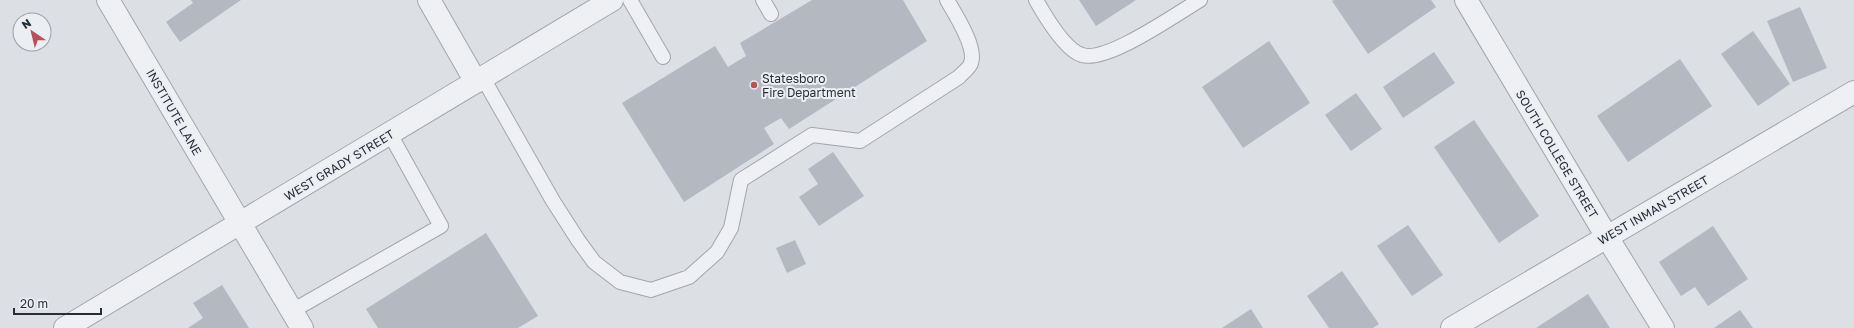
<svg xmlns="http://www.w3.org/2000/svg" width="1854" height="328" viewBox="0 0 1854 328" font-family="'Golos Text',sans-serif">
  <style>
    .building { fill: #b4b8c0 }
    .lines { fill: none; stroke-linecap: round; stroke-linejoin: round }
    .lane-casing { stroke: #a2a6ad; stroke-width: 16 }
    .street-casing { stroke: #a2a6ad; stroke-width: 24 }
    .lane { stroke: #eef0f3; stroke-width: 14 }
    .street { stroke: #eef0f3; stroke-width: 22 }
    .poi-dot { fill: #bc4f5a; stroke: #ebeef2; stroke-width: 1.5 }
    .labels { text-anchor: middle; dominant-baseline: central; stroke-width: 4; stroke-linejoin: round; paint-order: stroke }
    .poi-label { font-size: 12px; fill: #282d39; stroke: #ebeef2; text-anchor: start }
    .street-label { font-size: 12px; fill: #282d39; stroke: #ebeef2 }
  </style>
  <rect width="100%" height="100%" fill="#dcdfe4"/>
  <path class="building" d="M191,0H241L180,42L166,22L193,3Z
    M812,0H903L927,41L789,129L781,118L764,128L774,144L684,202L622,103L715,46L728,67L746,56L740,43Z
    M1079,0H1136L1096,26Z
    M1334,0H1431L1436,7L1368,54L1332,1Z
    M1800,7L1827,68L1793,82L1767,21Z
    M1753,31L1790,84L1758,106L1721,54Z
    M1269,41L1310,103L1243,148L1202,87Z
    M1434,52L1455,83L1403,118L1383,87Z
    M1680,59L1712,106L1628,162L1597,116Z
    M1356,93L1382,129L1351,151L1325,115Z
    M1474,120L1539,216L1499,243L1434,147Z
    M833,152L864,196L819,226L799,197L818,184L808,169Z
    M1408,225L1443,275L1412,296L1377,246Z
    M1713,226L1748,279L1708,306L1695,287L1681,296L1659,262Z
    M486,233L538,316L518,328H378L366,309Z
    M795,240L806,264L787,273L776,248Z
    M1342,271L1379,324L1373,328H1329L1307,296Z
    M222,285L249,328H188L203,318L193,303Z
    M1588,294L1610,328H1536Z
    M1251,309L1263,328H1222Z
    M1740,310L1753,328H1714Z"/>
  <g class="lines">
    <g class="lane-casing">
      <path id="lane" d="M630,0L663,57
        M763,0L771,14
        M1036,0C1045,16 1065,50 1082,55C1107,63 1176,14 1200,0
        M483,78L553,201L578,240L594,262L620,282L651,290L689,277L717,252L731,228L741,180L812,135L860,141L959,77C962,73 970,68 971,63C977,47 955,14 947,0
        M292,311L441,226L390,134"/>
    </g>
    <g class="street-casing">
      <path id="street" d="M108,0L302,328
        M429,0L476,82
        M1466,0L1607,237L1663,328
        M65,328L612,0
        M1452,328L1854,92"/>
    </g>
    <use href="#lane" class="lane"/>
    <use href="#street" class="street"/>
  </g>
  <circle class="poi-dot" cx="754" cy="85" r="4"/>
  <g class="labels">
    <g class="poi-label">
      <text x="762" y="78">Statesboro<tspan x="762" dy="14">Fire Department</tspan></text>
    </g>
    <g class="street-label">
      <text transform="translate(174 112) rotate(60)">INSTITUTE LANE</text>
      <text transform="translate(1557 154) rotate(59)">SOUTH COLLEGE STREET</text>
      <text transform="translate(339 165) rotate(-31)">WEST GRADY STREET</text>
      <text transform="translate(1653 210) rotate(-30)">WEST INMAN STREET</text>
    </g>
  </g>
  <g transform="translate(32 32) rotate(325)"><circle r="19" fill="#ebeef2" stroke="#9da1a8"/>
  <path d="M0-3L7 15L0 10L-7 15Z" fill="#bc4f5a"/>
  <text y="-6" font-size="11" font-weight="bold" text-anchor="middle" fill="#282d39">N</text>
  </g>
  <path d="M14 308v6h87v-6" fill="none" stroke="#282d39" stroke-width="2"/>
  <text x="20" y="308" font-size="12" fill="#282d39" stroke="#ebeef2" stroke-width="3" paint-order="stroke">20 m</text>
</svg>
